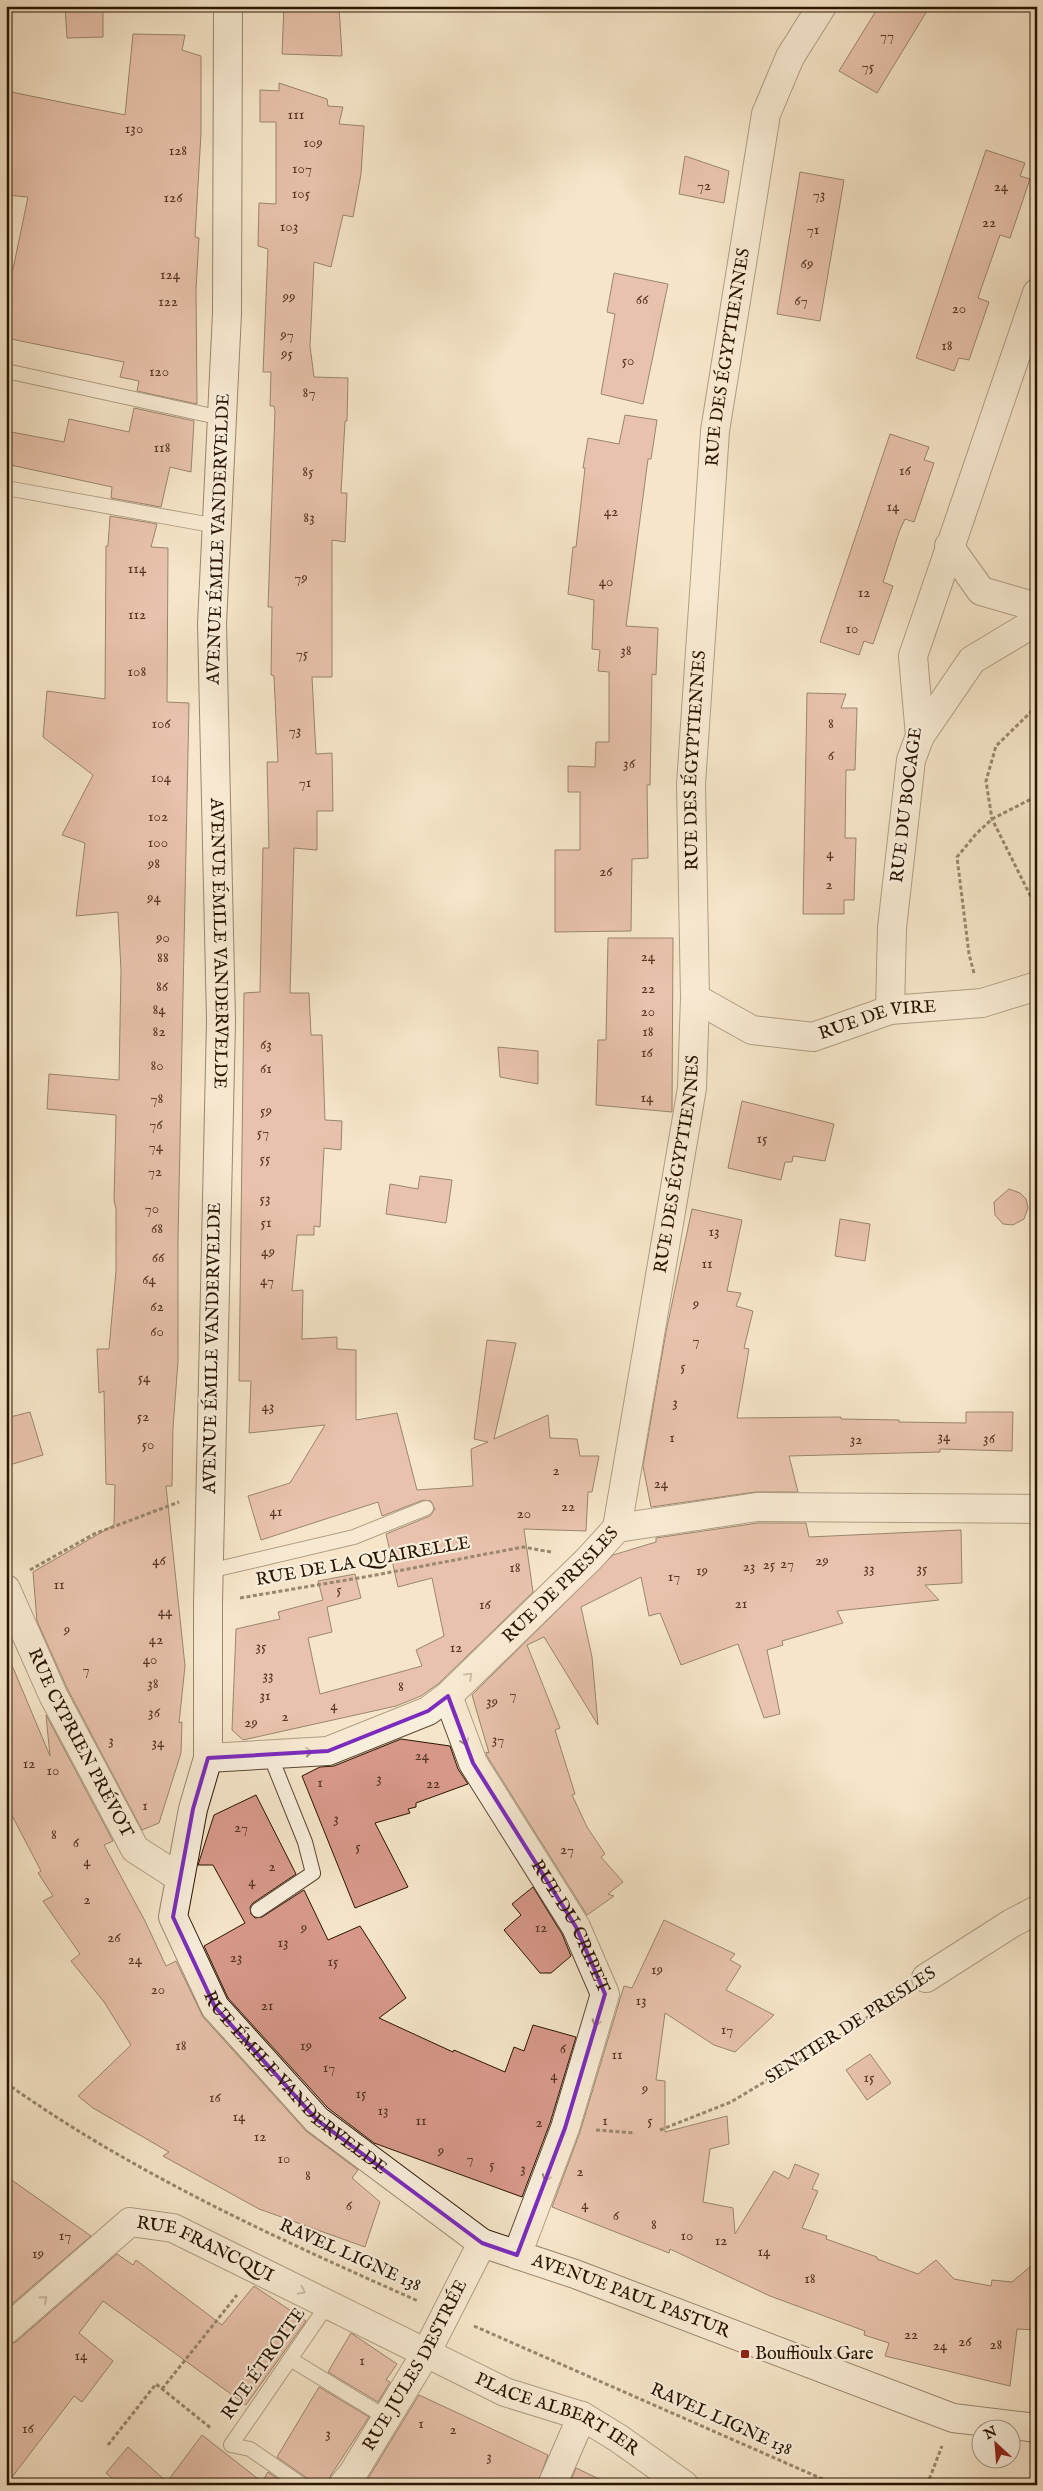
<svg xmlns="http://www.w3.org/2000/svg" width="1043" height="2491" viewBox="0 0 1043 2491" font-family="'IM FELL English',serif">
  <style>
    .building { fill: #d7988a; stroke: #291400 }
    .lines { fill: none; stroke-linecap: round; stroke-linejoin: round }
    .service-casing { stroke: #5c4832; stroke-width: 16 }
    .minor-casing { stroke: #5c4832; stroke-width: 30 }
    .secondary-casing { stroke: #291400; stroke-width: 30 }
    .path { stroke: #291400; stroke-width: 3; stroke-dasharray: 4 2.5; stroke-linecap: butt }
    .service { stroke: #f8eedc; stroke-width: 14 }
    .minor { stroke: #f8eedc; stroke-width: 28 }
    .secondary { stroke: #f8eedc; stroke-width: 28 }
    .oneway { stroke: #9b8c79 }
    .marked { fill: none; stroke: #7b2cbf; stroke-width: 4; stroke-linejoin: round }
    .poi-dot { fill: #8f2418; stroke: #f8eedc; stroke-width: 2 }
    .labels { text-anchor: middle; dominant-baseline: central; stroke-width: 4.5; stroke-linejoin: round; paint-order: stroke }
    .number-label { font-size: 15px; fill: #543522 }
    .street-label { font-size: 18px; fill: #291400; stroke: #f8eedc }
    .poi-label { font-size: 18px; fill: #291400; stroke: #f8eedc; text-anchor: start }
  </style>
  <rect width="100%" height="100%" fill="#f5e5c9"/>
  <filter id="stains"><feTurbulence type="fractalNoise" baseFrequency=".004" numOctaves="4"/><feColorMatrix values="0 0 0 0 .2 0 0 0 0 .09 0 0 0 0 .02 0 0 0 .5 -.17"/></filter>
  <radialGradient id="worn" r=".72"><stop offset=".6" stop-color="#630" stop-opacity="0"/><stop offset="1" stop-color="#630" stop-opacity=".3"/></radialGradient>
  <path class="building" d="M65,6H103V37L67,38Z
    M284,6H339L342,56L282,54Z
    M879,6H930L877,93L839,71Z
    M133,34L185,35L182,50L201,56V133L195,237L199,238L196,289L197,404L137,391L139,381L120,377L124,362L6,338V273L12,274L28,197L6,195V91L125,115Z
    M279,83L327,99L328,106L343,107L339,124L364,126L361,174L353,217L343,215L331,267L314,262L310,346L314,377L348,378L347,421H345L341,493H347L345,542L332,540V677H312L316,754L332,753L333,811H317V850L294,848L290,993H309L311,1035H322L325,1120L342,1121L341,1150L324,1148L320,1227L314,1226V1235H297L292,1291L303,1290L302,1339L337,1337V1349L356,1350V1420L397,1413L417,1490L473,1486L471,1449L488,1442L474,1439L487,1340L516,1343L494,1439L548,1415L550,1438L577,1439L580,1456H599L592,1492H588L586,1531L524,1529L533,1592L438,1684L421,1696L396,1706L243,1740L232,1730L236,1629L280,1619L278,1612L323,1600L318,1581L355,1574L361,1598L327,1607L332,1632L308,1638L320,1694L422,1666L416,1650L444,1636L432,1578L398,1587L386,1534L430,1516L435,1509L431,1501L423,1500L382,1516L378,1502L261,1540L248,1496L290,1483L325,1425L249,1433L251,1381H239L244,993L260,992L263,848H269L267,762H278L274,676L271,675L272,607H268L275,411L274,406H270L271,372H263L268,249L258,246L259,203L276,204V122H260V90L279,91Z
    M986,150L1025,163L1020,176L1030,179L1010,238L1000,235L982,286L978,298L989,302L969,360L959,358L954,371L916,358Z
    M685,156L729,171L724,203L679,194Z
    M800,172L844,180L820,321L777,314Z
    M614,273L668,284L643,404L601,394L615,314L607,312Z
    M134,408L194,421L191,472L170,467L161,507L111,498L112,487L6,464V431L64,442L69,419L129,432Z
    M625,415L657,420L651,459H648L626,626L658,628L656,675L652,674L650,785H647L648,858L632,859L631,931L555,932V850H580V792H568V766L595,767L596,742H609V672L598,671L600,650L592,649L594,600L568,594L573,547H576L585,468H583L588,438L619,444Z
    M890,434L929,447L924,460L934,463L914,522L905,519L899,532L883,582L893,586L873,644L864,641L859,655L820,642Z
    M110,516L157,524L151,547L168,548L167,702L189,703L178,1240V1361L173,1428L172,1486H166L185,1666L179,1723L182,1722L181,1753L159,1823L142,1830L67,1688L37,1621L33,1572L114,1525L115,1485L106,1484L104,1391L99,1393L97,1349H109L116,1271V1209L114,1200L116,1115L47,1109L49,1074L119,1080L121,971L118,912L76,916L85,843L62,835L93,775L43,737L47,691L105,699L106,546H108Z
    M807,693L846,694L841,708H857L855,770H846L845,838H856L854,900H844V914H803Z
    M608,938H673L672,1112L596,1105L598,1040H606Z
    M498,1047L538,1051V1084L500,1077Z
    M742,1101L834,1124L825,1161L793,1156L792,1162H785L781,1180L728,1168Z
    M420,1176L452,1180L446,1223L386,1214L390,1184L418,1189Z
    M1009,1189L1020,1193L1026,1199L1028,1208L1024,1219L1013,1225L1003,1224L995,1215L994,1202Z
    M692,1209L742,1220L727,1291L741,1293L736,1306L753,1311L744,1348L749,1349L737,1418L841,1417V1419L899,1420V1422L966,1423V1412H1013L1012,1451L940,1449V1452L789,1456L798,1492H755L651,1507L643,1466L666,1332Z
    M840,1219L870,1224L865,1261L835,1256Z
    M30,1412L43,1455L6,1466V1418Z
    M758,1523H806L809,1537L961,1530L962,1583L925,1585L939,1600L837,1611L843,1623L782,1641L783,1645L767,1650L780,1714L764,1718L738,1644L681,1665L660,1613L649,1616L641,1577L581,1607L592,1657L598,1725L544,1637L527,1645L560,1728L555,1730L575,1794L572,1795L587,1827L605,1854L601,1857L623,1882L608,1894L614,1896L587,1915L487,1756L486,1752L489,1753L472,1695L613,1555L656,1542V1538Z
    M6,1651L50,1756L46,1715L113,1841L104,1845L145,1921L166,1966L176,1961L203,2017L306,2131L358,2170L352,2178L380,2202L365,2247L259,2209L163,2156L169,2152L93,2108L78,2096L131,2045L104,2002L71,1961L80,1954L43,1901L53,1896L38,1873L41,1871L6,1804Z
    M401,1739L450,1746L458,1769L468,1784L416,1803V1807L408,1809L410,1813L375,1823L408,1887L355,1908L302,1776L320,1767L334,1766Z
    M256,1795L296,1874L253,1903L250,1907L251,1914L255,1918L262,1917L304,1890L328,1940L360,1926L406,1998L379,2018L453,2052L454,2050L505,2072L514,2047L524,2051L533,2025L576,2037L550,2123L522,2197L374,2143L328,2108L228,1998L204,1946L245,1923L213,1865H198L214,1815Z
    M533,1887L562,1934L571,1956L551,1973H540L504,1930L521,1915L512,1904Z
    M664,1920L735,1954L730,1960L741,1966L726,1990L774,2015L735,2052L714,2045L665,2013L656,2080L665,2081V2132L727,2116L729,2144L710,2149L703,2202L733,2208L735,2234L774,2171L789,2179L795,2164L819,2174L812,2189L818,2191L802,2228L827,2236L826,2239L877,2257V2259L918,2274L936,2260L954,2279L991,2286L992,2280L1012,2282L1037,2261V2330L1017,2329L1010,2386L885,2356L889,2343L864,2335L865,2331L770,2296L670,2249L669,2253L552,2207L580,2132L624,1986L632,1988Z
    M870,2054L891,2083L867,2100L846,2070Z
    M6,2176L91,2236L6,2309Z
    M117,2254L133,2265L136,2260L222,2325L254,2286L306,2321L246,2405L103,2301L79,2333L113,2361L82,2402L74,2396L6,2485V2345L16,2342Z
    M351,2333L397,2364L386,2380L390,2382L378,2402L328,2372Z
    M319,2387L369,2417L331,2475L328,2485H311L307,2478L277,2457Z
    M419,2395L548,2455L537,2485H364Z
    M202,2435L262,2482L268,2472L286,2485H120L106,2473L128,2447L167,2482Z
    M576,2468L612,2485H569Z"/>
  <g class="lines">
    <g class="service-casing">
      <path id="service" d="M6,371L222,418
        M6,488L217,526
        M209,1571L354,1537L426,1508
        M258,1910L313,1873L305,1842L270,1755
        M290,2359L387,2418
        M302,2485L250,2449L231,2445L328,2304"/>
    </g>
    <g class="minor-casing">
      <g id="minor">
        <path d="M949,546L981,591L1037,607"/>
        <path d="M920,736L972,660L1037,621"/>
        <path id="s1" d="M695,998L752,1030L813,1037L890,1010L982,1003L1037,986"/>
        <path d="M890,1010L892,928L911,760L920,736L913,656L1037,293"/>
        <path id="s2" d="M617,1528L692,1088L695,998L691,784L715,431L766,114L790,57L822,6"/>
        <path id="s3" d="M6,1589L53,1695L135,1849L180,1878"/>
        <path id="s4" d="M448,1696L473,1763L576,1927L605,1994L565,2128L517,2255"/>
        <path id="s5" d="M208,1758L328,1751L428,1711L448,1696L589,1559L617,1528L757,1507L1037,1509"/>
        <path d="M926,1978L1012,1923L1037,1910"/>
        <path id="s6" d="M6,2330L130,2222L173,2228L505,2392L582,2416L618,2438L684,2485"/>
        <path id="s7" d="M343,2485L353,2473L426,2353L482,2243"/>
        <path d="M552,2485L582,2416"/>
      </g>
    </g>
    <g class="secondary-casing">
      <g id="secondary">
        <path id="s8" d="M228,6L227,313L212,624L221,1020L208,1603V1758L193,1809L173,1917L215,2007L317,2120L482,2243L575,2274L953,2418L1037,2428"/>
      </g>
    </g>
    <path class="path" d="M1037,706L996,746L986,781L992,819L1037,909
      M974,973L969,954L957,857L976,834L992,819L1037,796
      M30,1570L94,1534L179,1502
      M240,1598L376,1575L523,1547L551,1552
      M6,2083C134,2174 276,2238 418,2301
      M596,2130L635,2133
      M660,2130L731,2102L831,2042L901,1995
      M474,2326L836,2485
      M162,2389L237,2295
      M108,2445L156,2384L212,2429
      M927,2485L942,2446"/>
    <use href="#service" class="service"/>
    <use href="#minor" class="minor"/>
    <use href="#secondary" class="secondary"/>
  </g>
  <defs><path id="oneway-chevron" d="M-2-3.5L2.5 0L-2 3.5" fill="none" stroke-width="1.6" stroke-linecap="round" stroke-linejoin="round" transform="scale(1.25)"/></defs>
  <g class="oneway">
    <use href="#oneway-chevron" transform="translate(469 1676) rotate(-44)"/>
    <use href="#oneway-chevron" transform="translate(465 1742) rotate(70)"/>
    <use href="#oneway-chevron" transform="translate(309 1752) rotate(-4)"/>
    <use href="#oneway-chevron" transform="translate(596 2023) rotate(107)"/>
    <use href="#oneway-chevron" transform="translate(546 2178) rotate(111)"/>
    <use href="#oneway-chevron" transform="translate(302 2291) rotate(26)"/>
    <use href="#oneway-chevron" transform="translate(44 2299) rotate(-42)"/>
  </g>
  <path d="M0 0H1043V2491H0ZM448,1696L473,1763L576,1927L605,1994L565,2128L517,2255L482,2243L317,2120L215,2007L173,1917L193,1809L208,1758L328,1751L428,1711Z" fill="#f5e5c9" fill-opacity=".55" fill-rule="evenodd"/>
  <path class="marked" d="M448,1696L473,1763L576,1927L605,1994L565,2128L517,2255L482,2243L317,2120L215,2007L173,1917L193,1809L208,1758L328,1751L428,1711Z"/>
  <rect class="poi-dot" x="740" y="2349" width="10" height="10" rx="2.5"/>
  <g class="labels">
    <g class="number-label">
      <text x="887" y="35">77</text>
      <text x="868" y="66">75</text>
      <text x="296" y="114">111</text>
      <text x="134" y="128">130</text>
      <text x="313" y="142">109</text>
      <text x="178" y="150">128</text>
      <text x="302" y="168">107</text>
      <text x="704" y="185">72</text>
      <text x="1001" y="186">24</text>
      <text x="301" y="193">105</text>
      <text x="819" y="194">73</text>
      <text x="173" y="197">126</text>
      <text x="989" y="222">22</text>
      <text x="289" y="226">103</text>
      <text x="813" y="229">71</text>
      <text x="807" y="263">69</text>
      <text x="170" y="274">124</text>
      <text x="289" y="296">99</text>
      <text x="642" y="299">66</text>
      <text x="801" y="300">67</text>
      <text x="168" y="301">122</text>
      <text x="959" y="308">20</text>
      <text x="287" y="334">97</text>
      <text x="947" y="345">18</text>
      <text x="287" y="353">95</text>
      <text x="628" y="360">50</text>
      <text x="159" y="371">120</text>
      <text x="309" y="392">87</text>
      <text x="162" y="447">118</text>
      <text x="905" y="470">16</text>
      <text x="308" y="471">85</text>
      <text x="893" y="506">14</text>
      <text x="611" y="511">42</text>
      <text x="309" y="517">83</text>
      <text x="137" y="568">114</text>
      <text x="301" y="577">79</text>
      <text x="606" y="581">40</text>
      <text x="864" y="592">12</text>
      <text x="137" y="614">112</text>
      <text x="852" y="628">10</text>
      <text x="626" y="650">38</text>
      <text x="302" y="653">75</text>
      <text x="137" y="671">108</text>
      <text x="161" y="723">106</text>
      <text x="831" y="723">8</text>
      <text x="295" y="730">73</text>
      <text x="831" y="755">6</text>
      <text x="629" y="763">36</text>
      <text x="161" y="777">104</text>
      <text x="305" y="782">71</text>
      <text x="158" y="816">102</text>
      <text x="158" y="842">100</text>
      <text x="830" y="853">4</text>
      <text x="154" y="863">98</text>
      <text x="606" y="871">26</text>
      <text x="829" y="884">2</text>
      <text x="154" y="897">94</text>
      <text x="163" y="937">90</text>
      <text x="648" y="956">24</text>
      <text x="163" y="957">88</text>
      <text x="162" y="986">86</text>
      <text x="648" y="988">22</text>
      <text x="159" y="1009">84</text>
      <text x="648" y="1011">20</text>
      <text x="159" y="1031">82</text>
      <text x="648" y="1031">18</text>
      <text x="266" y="1044">63</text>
      <text x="647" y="1052">16</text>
      <text x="157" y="1065">80</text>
      <text x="266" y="1068">61</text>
      <text x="647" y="1097">14</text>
      <text x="157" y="1098">78</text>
      <text x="266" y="1110">59</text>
      <text x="156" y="1124">76</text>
      <text x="263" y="1132">57</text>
      <text x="762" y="1138">15</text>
      <text x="156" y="1146">74</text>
      <text x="265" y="1158">55</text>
      <text x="155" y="1171">72</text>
      <text x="265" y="1198">53</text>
      <text x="152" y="1208">70</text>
      <text x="266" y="1222">51</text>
      <text x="157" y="1228">68</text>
      <text x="714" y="1231">13</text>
      <text x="268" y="1251">49</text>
      <text x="158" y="1257">66</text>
      <text x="707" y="1263">11</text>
      <text x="149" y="1279">64</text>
      <text x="267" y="1280">47</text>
      <text x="696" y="1303">9</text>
      <text x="157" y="1306">62</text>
      <text x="157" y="1331">60</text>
      <text x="696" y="1340">7</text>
      <text x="683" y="1366">5</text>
      <text x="144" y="1377">54</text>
      <text x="675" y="1402">3</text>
      <text x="268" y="1406">43</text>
      <text x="143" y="1416">52</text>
      <text x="944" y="1436">34</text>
      <text x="672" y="1437">1</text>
      <text x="989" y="1438">36</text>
      <text x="856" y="1439">32</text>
      <text x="148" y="1444">50</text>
      <text x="556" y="1470">2</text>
      <text x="661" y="1483">24</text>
      <text x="568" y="1506">22</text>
      <text x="276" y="1511">41</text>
      <text x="524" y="1513">20</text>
      <text x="159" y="1560">46</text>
      <text x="822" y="1560">29</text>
      <text x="787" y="1563">27</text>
      <text x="769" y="1564">25</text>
      <text x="749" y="1566">23</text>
      <text x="515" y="1567">18</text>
      <text x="869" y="1568">33</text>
      <text x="922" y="1568">35</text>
      <text x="702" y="1570">19</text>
      <text x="674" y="1576">17</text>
      <text x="59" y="1584">11</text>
      <text x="339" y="1589">5</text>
      <text x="741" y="1603">21</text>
      <text x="485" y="1604">16</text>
      <text x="165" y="1611">44</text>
      <text x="67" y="1629">9</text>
      <text x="156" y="1639">42</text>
      <text x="261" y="1646">35</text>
      <text x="456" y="1647">12</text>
      <text x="150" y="1659">40</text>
      <text x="86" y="1669">7</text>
      <text x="268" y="1675">33</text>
      <text x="153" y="1683">38</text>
      <text x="401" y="1686">8</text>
      <text x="513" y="1694">7</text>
      <text x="265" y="1695">31</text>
      <text x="492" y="1701">39</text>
      <text x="334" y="1705">4</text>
      <text x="154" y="1712">36</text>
      <text x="285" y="1716">2</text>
      <text x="251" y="1722">29</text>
      <text x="498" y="1739">37</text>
      <text x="111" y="1740">3</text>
      <text x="158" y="1742">34</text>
      <text x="422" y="1755">24</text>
      <text x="29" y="1763">12</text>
      <text x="53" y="1770">10</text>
      <text x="379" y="1778">3</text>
      <text x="320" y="1782">1</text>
      <text x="433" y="1783">22</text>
      <text x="145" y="1805">1</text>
      <text x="336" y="1818">3</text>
      <text x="241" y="1827">27</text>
      <text x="54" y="1834">8</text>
      <text x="76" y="1842">6</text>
      <text x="358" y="1846">5</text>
      <text x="567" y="1849">27</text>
      <text x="87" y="1861">4</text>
      <text x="272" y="1866">2</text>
      <text x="252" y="1881">4</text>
      <text x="87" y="1899">2</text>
      <text x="304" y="1927">9</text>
      <text x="541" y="1927">12</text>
      <text x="114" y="1937">26</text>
      <text x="283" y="1942">13</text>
      <text x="236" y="1957">23</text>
      <text x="135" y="1959">24</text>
      <text x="333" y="1961">15</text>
      <text x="657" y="1969">19</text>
      <text x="158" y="1989">20</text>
      <text x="641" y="2000">13</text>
      <text x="267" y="2005">21</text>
      <text x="727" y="2029">17</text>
      <text x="181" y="2045">18</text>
      <text x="306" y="2045">19</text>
      <text x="563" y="2048">6</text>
      <text x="617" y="2054">11</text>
      <text x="329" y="2067">17</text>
      <text x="554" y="2075">4</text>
      <text x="869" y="2077">15</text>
      <text x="645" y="2088">9</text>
      <text x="361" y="2093">15</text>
      <text x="215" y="2097">16</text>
      <text x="383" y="2110">13</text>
      <text x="239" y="2116">14</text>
      <text x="421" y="2120">11</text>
      <text x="605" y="2120">1</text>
      <text x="650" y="2120">5</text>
      <text x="539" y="2122">2</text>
      <text x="260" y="2136">12</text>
      <text x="441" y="2150">9</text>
      <text x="284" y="2158">10</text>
      <text x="470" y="2158">7</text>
      <text x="492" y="2164">5</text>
      <text x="523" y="2168">3</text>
      <text x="580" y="2171">2</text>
      <text x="308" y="2175">8</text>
      <text x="585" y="2204">4</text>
      <text x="349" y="2205">6</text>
      <text x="616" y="2215">6</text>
      <text x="654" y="2224">8</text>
      <text x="65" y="2235">17</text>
      <text x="687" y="2235">10</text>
      <text x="721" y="2240">12</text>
      <text x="764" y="2251">14</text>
      <text x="38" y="2253">19</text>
      <text x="810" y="2278">18</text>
      <text x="911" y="2334">22</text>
      <text x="965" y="2341">26</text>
      <text x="996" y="2344">28</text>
      <text x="940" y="2345">24</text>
      <text x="81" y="2355">14</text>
      <text x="362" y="2360">1</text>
      <text x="421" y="2423">1</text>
      <text x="28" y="2428">16</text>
      <text x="453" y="2429">2</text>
      <text x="328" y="2433">3</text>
      <text x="489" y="2456">3</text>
    </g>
    <g class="street-label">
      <text stroke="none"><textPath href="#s2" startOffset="1179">RUE DES ÉGYPTIENNES</textPath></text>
      <text transform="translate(219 539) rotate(-88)">AVENUE ÉMILE VANDERVELDE</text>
      <text stroke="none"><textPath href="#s2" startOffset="774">RUE DES ÉGYPTIENNES</textPath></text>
      <text transform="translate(907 805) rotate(-83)">RUE DU BOCAGE</text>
      <text stroke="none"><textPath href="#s8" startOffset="938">AVENUE ÉMILE VANDERVELDE</textPath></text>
      <text stroke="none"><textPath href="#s1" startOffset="194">RUE DE VIRE</textPath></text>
      <text stroke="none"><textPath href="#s2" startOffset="369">RUE DES ÉGYPTIENNES</textPath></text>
      <text transform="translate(213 1348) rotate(-89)">AVENUE ÉMILE VANDERVELDE</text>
      <text transform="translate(363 1562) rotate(-10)">RUE DE LA QUAIRELLE</text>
      <text stroke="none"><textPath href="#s5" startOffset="411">RUE DE PRESLES</textPath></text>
      <text stroke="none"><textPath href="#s3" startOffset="171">RUE CYPRIEN PRÉVOT</textPath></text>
      <text stroke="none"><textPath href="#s4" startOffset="262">RUE DU CRIPET</textPath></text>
      <text transform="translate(851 2026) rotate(-33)">SENTIER DE PRESLES</text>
      <text stroke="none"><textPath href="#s8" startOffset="2125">RUE ÉMILE VANDERVELDE</textPath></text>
      <text stroke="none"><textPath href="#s6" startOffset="245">RUE FRANCQUI</textPath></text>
      <text transform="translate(350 2256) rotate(24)">RAVEL LIGNE 138</text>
      <text stroke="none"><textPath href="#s8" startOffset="2531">AVENUE PAUL PASTUR</textPath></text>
      <text transform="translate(264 2364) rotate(-55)">RUE ÉTROITE</text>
      <text stroke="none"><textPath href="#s7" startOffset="140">RUE JULES DESTRÉE</textPath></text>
      <text stroke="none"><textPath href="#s6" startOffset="635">PLACE ALBERT IER</textPath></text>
      <text transform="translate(721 2420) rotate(24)">RAVEL LIGNE 138</text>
    </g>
    <g class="poi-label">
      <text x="755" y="2354">Bouffioulx Gare</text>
    </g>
  </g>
  <rect width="1043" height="2491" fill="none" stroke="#f5e5c9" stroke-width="25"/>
  <rect x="8" y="8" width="1028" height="2476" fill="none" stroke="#291400" stroke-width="2.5"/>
  <rect x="12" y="12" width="1018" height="2466" fill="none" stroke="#291400"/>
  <g transform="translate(996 2444) rotate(334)"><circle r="24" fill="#f8eedc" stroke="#a59784"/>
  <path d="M0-4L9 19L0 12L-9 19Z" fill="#8f2418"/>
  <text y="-8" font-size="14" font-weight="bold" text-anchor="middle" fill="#291400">N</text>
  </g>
  <rect width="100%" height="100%" filter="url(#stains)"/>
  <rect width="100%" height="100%" fill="url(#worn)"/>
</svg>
